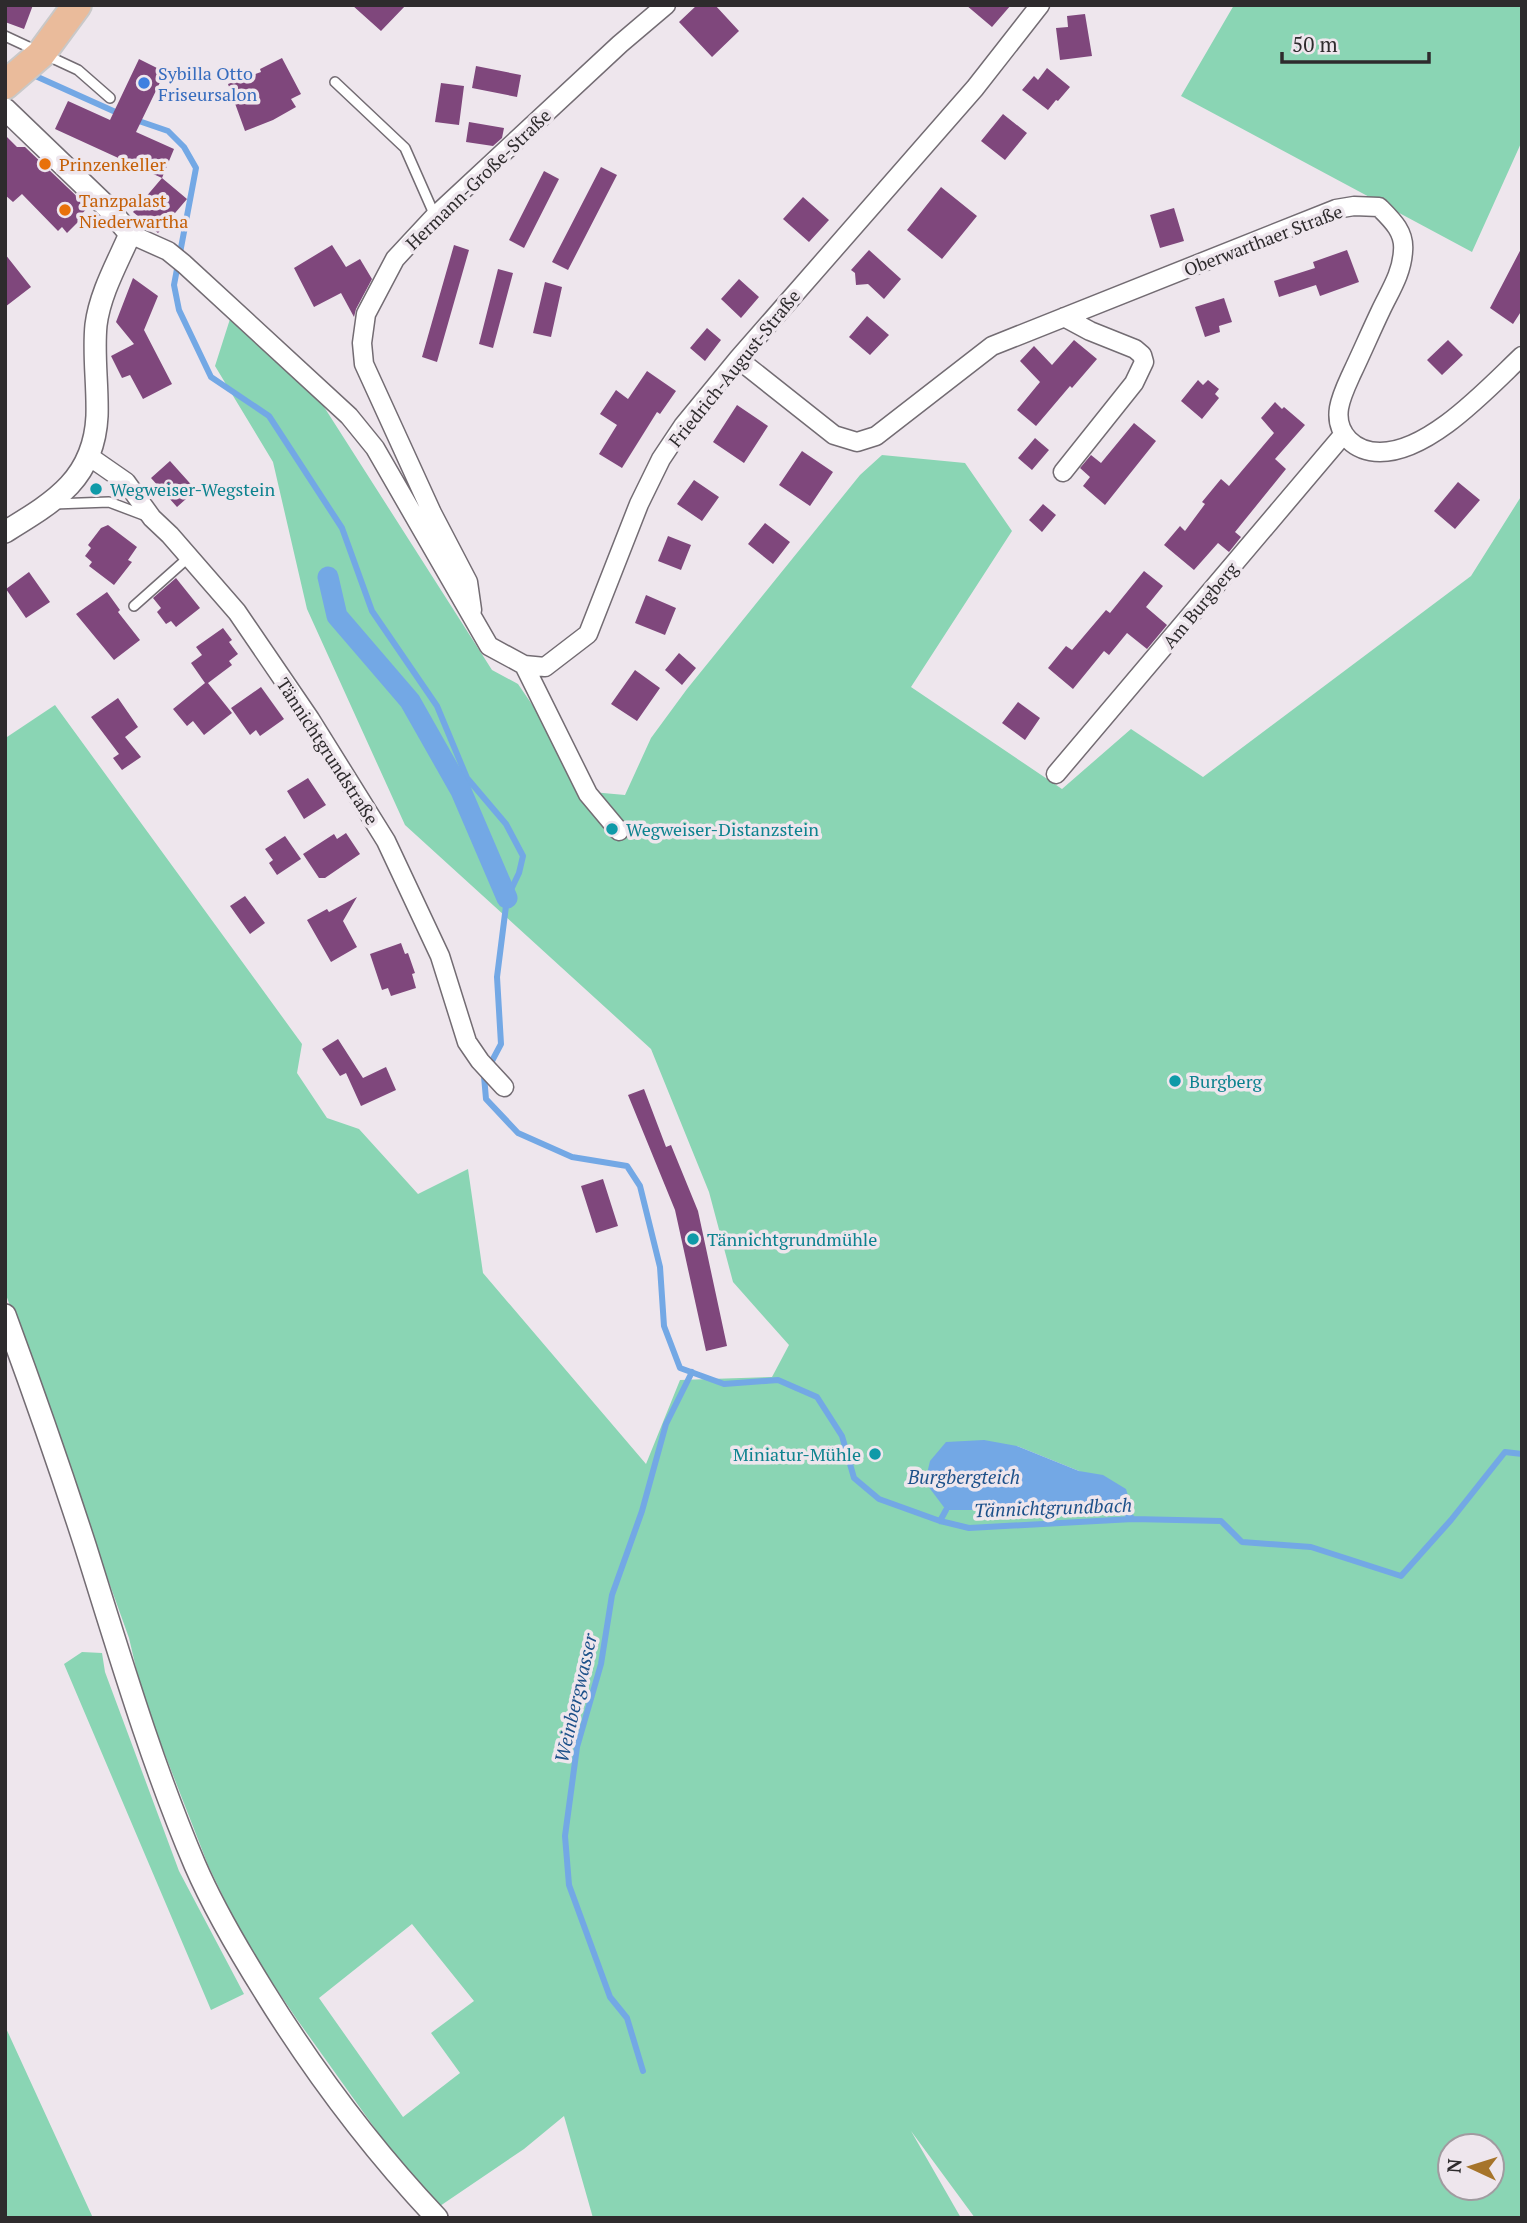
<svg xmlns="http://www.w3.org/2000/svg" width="1527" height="2223" viewBox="0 0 1527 2223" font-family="'PT Serif',serif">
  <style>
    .green { fill: #8ad5b4; fill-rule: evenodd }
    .water { fill: #73a8e5 }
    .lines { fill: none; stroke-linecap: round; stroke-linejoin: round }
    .stream { stroke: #73a8e5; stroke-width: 6 }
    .canal { stroke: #73a8e5; stroke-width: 21 }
    .building { fill: #7f477c }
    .service-casing { stroke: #736c73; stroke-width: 12 }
    .minor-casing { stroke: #736c73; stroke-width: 21 }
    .tertiary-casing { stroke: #736c73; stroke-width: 24 }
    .primary-casing { stroke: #c9c8c8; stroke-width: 32 }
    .service { stroke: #fff; stroke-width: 9 }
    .minor { stroke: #fff; stroke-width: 18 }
    .tertiary { stroke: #fff; stroke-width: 21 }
    .primary { stroke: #eabb9b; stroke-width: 28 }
    .shop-dot { fill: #3f7fe0; stroke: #eee6ed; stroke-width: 2.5 }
    .food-dot { fill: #e8710a; stroke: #eee6ed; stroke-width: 2.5 }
    .culture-dot { fill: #0f9aa8; stroke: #eee6ed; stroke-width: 2.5 }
    .labels { text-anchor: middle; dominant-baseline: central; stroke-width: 7; stroke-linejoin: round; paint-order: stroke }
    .shop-label { font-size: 18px; fill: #366cbe; stroke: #eee6ed; text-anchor: start }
    .food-label { font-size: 18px; fill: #c56008; stroke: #eee6ed; text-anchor: start }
    .street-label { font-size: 18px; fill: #2e2b2d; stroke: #eee6ed }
    .culture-label { font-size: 18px; fill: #0d838f; stroke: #eee6ed; text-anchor: start }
    .water-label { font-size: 19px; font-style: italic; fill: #1c5089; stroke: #eee6ed }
  </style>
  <rect width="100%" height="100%" fill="#eee6ed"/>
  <path class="green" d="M1234,5H1522V141L1472,252L1181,96Z
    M230,319L319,399L492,670L518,684L592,792L625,795L651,738L687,689L860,475L882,455L965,463L1012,531L911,687L1062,789L1131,729L1203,777L1471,576L1522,495V2218H975L911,2131L961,2218H593L564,2116L524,2149L440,2206L386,2144L296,2018L245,1942L208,1865L143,1698L129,1638L5,1292V735L7,737L55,705L302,1044L297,1073L327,1118L359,1129L418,1194L468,1169L483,1273L646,1464L680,1380L772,1377L789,1345L733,1282L709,1192L651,1049L405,825L307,609L273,462L215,366ZM1017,1446L1079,1471L1130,1502L1123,1510H947ZM412,1924L474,2001L431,2033L460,2073L403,2117L319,1998ZM1450,2146H1492V2188H1450Z
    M82,1652L102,1653L105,1672L179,1871L244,1994L211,2010L64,1664Z
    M5,2026L93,2218H5Z"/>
  <path class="water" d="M984,1440L1017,1446L1079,1471L1103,1475L1126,1489L1130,1502L1123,1510H946L925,1482L930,1461L946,1442Z"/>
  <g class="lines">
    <path class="stream" d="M31,74L120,114
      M133,119L168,131L184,147L196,168L174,285L179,310L211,377L269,416L342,528L372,611L437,706L467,778L506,824L523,856L519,873L507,898L497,977L501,1044L484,1076L486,1099L518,1133L572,1157L627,1166L640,1186L660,1267L664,1326L680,1368L724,1384L778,1380L817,1397L842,1436L854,1478L879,1499L940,1521L969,1528L1133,1519L1221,1521L1242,1542L1311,1547L1401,1576L1451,1520L1505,1452L1522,1454
      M1123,1510L1133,1519
      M940,1521L946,1510
      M643,2071L627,2018L610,1997L569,1885L565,1836L577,1747L601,1664L612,1595L642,1511L666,1424L692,1372"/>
    <path class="canal" d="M328,577L337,616L410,701L461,791L507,898"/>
  </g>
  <path class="building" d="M5,5H33L24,29L5,22Z
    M352,5H406L381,31Z
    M697,5H715L739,31L712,57L679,22Z
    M966,5H1011L992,27Z
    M1085,14L1092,56L1060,60L1056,28L1068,27L1067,16Z
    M282,58L301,94L291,99L296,107L273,120L245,131L228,84L261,72L260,69Z
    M139,59L165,72L136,132L174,149L162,178L55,129L68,101L110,120Z
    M476,66L521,75L517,97L472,88Z
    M1047,68L1070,87L1058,101L1056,100L1048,110L1022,90L1034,76L1038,80Z
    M441,83L464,86L459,125L435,122Z
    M1003,114L1027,133L1005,160L981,141Z
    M469,122L504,128L502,138L493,146L466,142Z
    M5,135L17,147H25L88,207L81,215L83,217L67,233L62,227L58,231L22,194L13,202L5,195Z
    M601,167L617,175L568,270L552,262Z
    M544,171L559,179L524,248L509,240Z
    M162,178L187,199L158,233L133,212Z
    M941,187L977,216L942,259L907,230Z
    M803,197L829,220L809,242L783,219Z
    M1174,208L1184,241L1160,248L1150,215Z
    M332,245L346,267L360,259L372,279L356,309L354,317L341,293L314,307L294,268Z
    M454,245L469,250L437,362L422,357Z
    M1522,247V310L1513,324L1490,308Z
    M869,250L901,279L884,299L868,284L856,285L855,273L851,270Z
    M1347,250L1359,282L1320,296L1316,285L1279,297L1274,281L1315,268L1313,262Z
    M5,254L31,287L5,307Z
    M498,269L513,273L493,348L479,344Z
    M133,278L158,296L144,330L172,384L143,399L130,375L122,378L111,356L134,344L116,322Z
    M739,279L759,297L741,318L721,299Z
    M545,282L562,287L551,337L533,333Z
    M1224,298L1232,322L1219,326L1220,332L1205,337L1195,307Z
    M867,316L889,335L870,355L849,337Z
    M707,328L721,340L705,361L690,348Z
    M1074,340L1097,359L1072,388L1070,386L1036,426L1017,410L1040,382L1020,361L1034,346L1052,365Z
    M1448,340L1463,355L1442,375L1427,360Z
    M647,371L676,391L660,414L657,412L622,468L599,454L617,425L600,414L616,390L628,399Z
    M1198,380L1203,385L1208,380L1219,389L1215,394L1219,398L1202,419L1181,401Z
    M1275,402L1282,409L1284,407L1305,425L1275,459L1286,469L1235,532L1241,537L1229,552L1218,543L1194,570L1164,545L1180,526L1185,531L1205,504L1202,502L1221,479L1229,486L1274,433L1261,418Z
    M737,405L768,426L744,463L713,442Z
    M1134,423L1156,441L1105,505L1083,486L1090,477L1080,468L1091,455L1101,463Z
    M1035,438L1049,450L1032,470L1018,458Z
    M802,451L833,472L810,506L779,485Z
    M170,461L196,490L177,507L151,478Z
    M694,480L719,497L702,521L677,504Z
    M1458,482L1480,500L1455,529L1434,511Z
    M1043,504L1056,515L1042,532L1029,520Z
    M765,523L790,542L773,564L748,544Z
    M108,525L137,547L128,560L132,562L114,585L89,566L92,562L85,556L91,548L88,545L101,528Z
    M668,536L691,545L681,570L658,561Z
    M1144,571L1163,586L1146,607L1167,625L1147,649L1127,633L1109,655L1104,651L1073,689L1048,668L1066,646L1072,650L1106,610L1110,613Z
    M29,572L50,602L26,618L6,589Z
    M176,578L200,608L176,627L171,621L166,624L157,612L161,608L153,598Z
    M107,592L120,610L118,612L140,640L114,660L76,614Z
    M646,595L676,608L665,635L635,623Z
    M223,628L232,640L229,642L238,654L229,661L232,665L208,683L232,713L204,735L193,721L187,726L173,709L205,683L191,663L202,655L196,647Z
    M679,653L696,668L682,685L665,670Z
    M635,670L660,688L637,721L611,704Z
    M261,687L284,719L260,736L256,730L250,735L231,708Z
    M118,698L138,727L125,737L141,757L122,770L113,758L119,754L91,717Z
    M1018,702L1040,718L1025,740L1002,723Z
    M308,778L326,805L304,819L287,791Z
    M346,833L360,854L325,878H319L303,854L334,834L337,839Z
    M285,836L301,859L277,875L269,863L273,860L265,849Z
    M245,896L265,923L250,934L230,906Z
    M357,897L343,921L357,947L331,962L307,920L327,909L329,912Z
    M401,943L405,954L408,953L415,973L412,974L416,988L391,996L388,988L382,990L370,954Z
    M338,1039L363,1078L386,1067L396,1090L361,1106L346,1073L340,1076L322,1049Z
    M644,1089L666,1147L671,1145L698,1211L727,1346L706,1351L675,1210L628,1095Z
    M603,1179L618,1226L596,1233L581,1186Z"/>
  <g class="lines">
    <g class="service-casing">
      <path id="service" d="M5,36L78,70L110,98
        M335,82L405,148L435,216
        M54,504L109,502L146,516
        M134,606L189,557"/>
    </g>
    <g class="minor-casing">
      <path id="minor" d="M130,234L168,251L184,264L349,416L375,448L489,646L524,665L545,667L588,634L639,504L661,459L683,426L738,359L975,88L1040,5
        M738,359L834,435L857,442L876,436L992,346L1336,209L1354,206L1379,207C1392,220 1405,232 1403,251C1402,273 1390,291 1381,310C1371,331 1362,352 1352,373C1347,384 1341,396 1339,408C1335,434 1355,452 1380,452C1430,452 1488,388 1522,356
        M90,457L126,482L152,518L170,535L237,612L310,719L386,841L440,956L467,1042L480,1061L504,1087
        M1063,472L1134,383L1144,362L1142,355L1135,349L1090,331L1064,317
        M472,610L468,582L432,513L364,364L362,343L366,314L395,259L435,216L620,44L666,5
        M524,665L588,794L619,831
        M1056,774L1343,435"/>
    </g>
    <g class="tertiary-casing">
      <path id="tertiary" d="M5,109L107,207L130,234C118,262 100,293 96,325C93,355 98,385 97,416C94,479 54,502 5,532
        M5,1315C33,1391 60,1468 85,1545C119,1653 151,1762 195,1865C214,1909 239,1951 264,1991C314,2072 371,2148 437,2218"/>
    </g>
    <g class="primary-casing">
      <path id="primary" d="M5,85L41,54L77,5"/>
    </g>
    <use href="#service" class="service"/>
    <use href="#minor" class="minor"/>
    <use href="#tertiary" class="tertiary"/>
    <use href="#primary" class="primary"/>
  </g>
  <circle class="shop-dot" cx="144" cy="83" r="7"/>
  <g class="food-dot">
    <circle cx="45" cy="164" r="7"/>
    <circle cx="65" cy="210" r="7"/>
  </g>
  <g class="culture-dot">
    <circle cx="96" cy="489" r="7"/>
    <circle cx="612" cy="829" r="7"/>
    <circle cx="1175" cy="1081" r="7"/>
    <circle cx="693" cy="1239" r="7"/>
    <circle cx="875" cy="1454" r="7"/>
  </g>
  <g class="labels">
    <g class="shop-label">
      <text x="158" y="73">Sybilla Otto<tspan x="158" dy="21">Friseursalon</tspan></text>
    </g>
    <g class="food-label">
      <text x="59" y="164">Prinzenkeller</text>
      <text x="79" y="200">Tanzpalast<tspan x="79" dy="21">Niederwartha</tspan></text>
    </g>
    <g class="street-label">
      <text transform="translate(478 179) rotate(-44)">Hermann-Große-Straße</text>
      <text transform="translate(1263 240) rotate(-21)">Oberwarthaer Straße</text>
      <text transform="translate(734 368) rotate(-51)">Friedrich-August-Straße</text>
      <text transform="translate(1200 605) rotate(-50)">Am Burgberg</text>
      <text transform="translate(328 751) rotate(57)">Tännichtgrundstraße</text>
    </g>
    <g class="culture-label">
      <text x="110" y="489">Wegweiser-Wegstein</text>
      <text x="626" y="829">Wegweiser-Distanzstein</text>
      <text x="1189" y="1081">Burgberg</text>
      <text x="707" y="1239">Tännichtgrundmühle</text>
      <text x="861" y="1454" text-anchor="end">Miniatur-Mühle</text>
    </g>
    <g class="water-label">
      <text x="964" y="1476">Burgbergteich</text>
      <text transform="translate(1053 1507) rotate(-2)">Tännichtgrundbach</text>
      <text transform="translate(575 1698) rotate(-77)">Weinbergwasser</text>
    </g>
  </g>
  <rect width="1527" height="2223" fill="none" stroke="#2e2b2d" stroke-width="14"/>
  <g transform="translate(1471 2167) rotate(274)"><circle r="33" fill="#eee6ed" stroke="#a19ba0" stroke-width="2"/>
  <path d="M0-5L12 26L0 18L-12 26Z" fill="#a6742a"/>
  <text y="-10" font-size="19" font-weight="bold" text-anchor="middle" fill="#2e2b2d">N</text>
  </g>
  <path d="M1282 52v10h147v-10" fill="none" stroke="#2e2b2d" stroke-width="3.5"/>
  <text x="1292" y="52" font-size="21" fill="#2e2b2d" stroke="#eee6ed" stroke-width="5" paint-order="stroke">50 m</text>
</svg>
